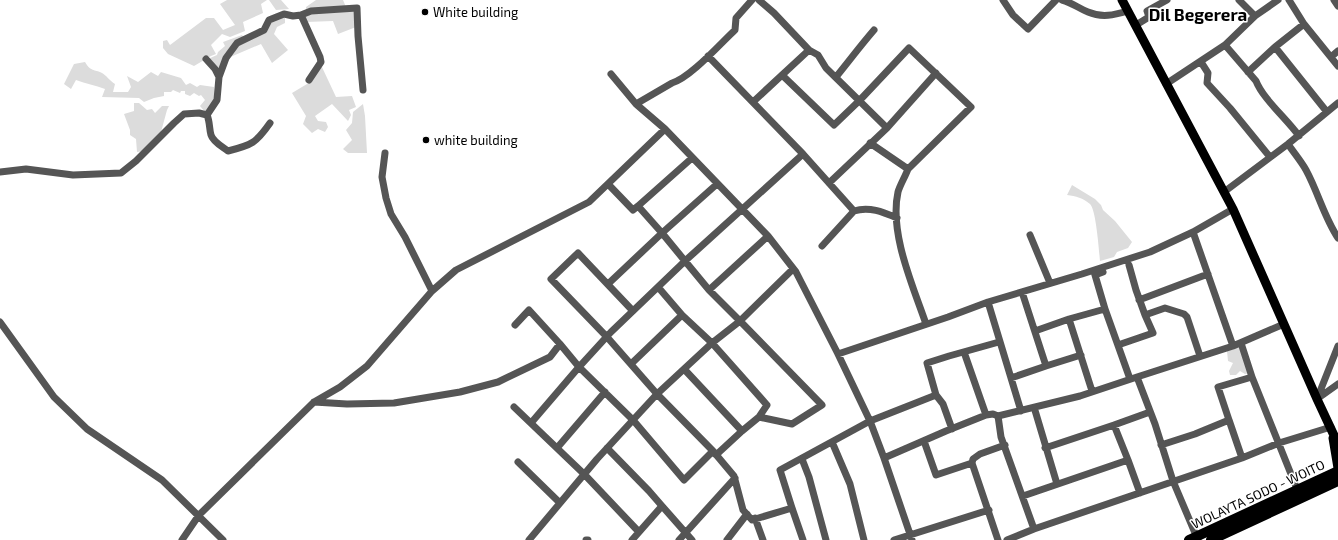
<svg xmlns="http://www.w3.org/2000/svg" width="1338" height="540" viewBox="0 0 1338 540" font-family="'Exo 2',sans-serif">
  <style>
    .green { fill: #dcdcdc }
    .lines { fill: none; stroke-linecap: round; stroke-linejoin: round }
    .minor { stroke: #555; stroke-width: 7 }
    .major { stroke: #000; stroke-width: 9 }
    .highway { stroke: #000; stroke-width: 10 }
    .poi-dot { fill: #000; stroke: #fff; stroke-width: 1.5 }
    .labels { text-anchor: middle; dominant-baseline: central; stroke-width: 3; stroke-linejoin: round; paint-order: stroke }
    .poi-label { font-size: 13px; fill: #000; stroke: #fff; text-anchor: start }
    .street-label { font-size: 13px; fill: #000; stroke: #fff }
    .district-label { font-size: 17px; font-weight: bold; fill: #000; stroke: #fff }
  </style>
  <rect width="100%" height="100%" fill="#fff"/>
  <path class="green" d="M227,0H267L261,4L263,13L243,22L245,31L230,37L222,34L211,45L216,54L211,56L194,66L168,54L163,48V41L167,40L170,45L206,18H214L223,30L235,25L220,4Z
    M269,0H281L289,9L276,10Z
    M316,0H343L346,7L306,11V7Z
    M356,9V27L338,34L333,21L306,22L303,16L311,12Z
    M285,15V23L277,27L274,34L288,50L272,63L261,44L228,58L239,44L267,31L270,21Z
    M242,35L244,38L219,74L208,59L217,55L218,52L225,46L223,42Z
    M85,62C91,72 94,69 102,73C106,75 110,81 115,84L113,92H128L131,87L127,76L138,82L151,72L158,76L161,72L181,78L186,85L190,83L197,87L200,85L214,87L215,99L205,112L200,106L205,100L201,95L199,96L194,93L190,96L185,94V91H181L180,93L173,90L171,92H164V96L154,98L144,102L139,98L102,97L105,89C95,85 86,84 76,80L71,89L64,84L74,64Z
    M321,65L336,97L352,96L356,107L349,110L351,115L348,121L332,104L315,116L318,121L326,122L328,127L325,132L318,129L312,133L303,124L306,116L292,93L312,81Z
    M134,103H139L147,110L152,109L155,113L162,106H169L167,110L161,132L145,151L137,152L136,139L130,135V130L124,114L134,111Z
    M363,104L365,116L367,153H348L343,149L352,140L346,130L352,123L353,112Z
    M1072,185L1095,199L1101,205L1103,210L1115,221L1132,242L1128,248L1117,252L1114,257L1100,261C1099,251 1096,209 1090,204C1083,198 1076,196 1067,195Z
    M1239,344L1250,373L1245,374L1240,371L1236,375H1230L1229,371L1233,363L1228,361L1227,351Z"/>
  <g class="lines">
    <path class="minor" d="M759,0L774,13L809,50L818,55L826,68L887,128L829,183
      M1003,0L1013,15L1028,29L1056,0
      M1062,0C1073,3 1078,8 1088,12C1102,18 1114,15 1128,11
      M1239,0L1255,16
      M1289,0L1304,24L1338,66
      M1334,0L1338,6
      M301,15L320,57L321,62L309,80
      M1136,25L1149,17L1147,11L1167,0
      M1225,45L1256,81C1263,99 1287,119 1299,136
      M1275,47L1327,112
      M708,56L803,154L854,211
      M1331,57L1338,51
      M206,59L215,69L219,77
      M1201,62L1208,73L1207,83L1230,108L1270,157
      M1248,72L1275,47L1304,24
      M782,75L834,125L860,100L909,48L971,107L908,169
      M836,77C849,61 861,45 874,30
      M1166,84L1225,45L1255,16L1278,0
      M753,102L809,50
      M636,104L672,83C690,78 720,44 735,30L736,18L752,0
      M207,115C210,122 209,128 211,135C213,142 223,147 228,151C252,145 256,143 270,123
      M887,128L936,73
      M870,143L908,169C905,177 900,185 898,192C889,233 913,286 926,324
      M1288,144C1294,153 1301,161 1306,170C1318,192 1324,217 1338,238
      M385,153L382,177L386,198L391,214L405,237L432,291
      M0,172L26,169L73,175L121,173L136,161L174,123L184,114L199,113L207,115L217,100L219,77L226,58L237,43L264,30L269,20L284,14L293,16L301,15L311,11L357,8L358,36L363,90
      M608,184L633,210L638,206L662,233L717,184
      M1224,192L1288,144L1338,103
      M638,206L692,158
      M1193,232L1233,346
      M1030,235L1050,283
      M768,236L796,272L838,354L948,317L988,302L1082,274L1150,252L1193,232L1233,209
      M822,246L854,211C869,206 883,212 897,218
      M1129,265L1136,290L1145,315L1165,308L1184,314L1187,317L1200,356
      M608,284L662,233L685,261L803,154
      M1022,292L1046,366
      M1139,300L1208,274
      M988,302L1021,411
      M1105,309L1130,379
      M682,315L712,343L767,405L759,417
      M0,322L54,397L87,429L162,480L223,540
      M515,325L529,310L560,344
      M1035,331L1069,319
      M1241,343L1252,377L1299,494
      M1118,345L1153,333L1145,315
      M964,352L986,415
      M631,364L682,315L658,287
      M684,369L742,431L759,417L792,424L822,405L740,321L793,269
      M1137,377L1233,346L1284,324
      M1011,378L1046,366L1081,355
      M1092,391L1069,319L1105,309L1095,275L1103,272
      M936,395L943,404L952,429
      M1317,399L1338,346
      M1317,399L1338,384
      M314,402L347,404L394,403L460,392L498,382L550,357L560,344L579,367L611,332L685,261L709,290L768,236L665,129
      M514,407L584,474L639,532
      M1034,407L1057,484
      M1229,420L1218,387L1252,377
      M531,423L579,367L633,420L684,480L713,451L657,394L607,337L551,279L578,253L633,311
      M1114,425L1150,412
      M924,441L936,475L972,463
      M832,442L850,484L864,540
      M1161,445L1195,434L1229,420L1242,458
      M557,448L605,392
      M607,448L649,491L662,506
      M713,451L734,476L743,510L752,520L792,508L780,470L870,421L838,354
      M716,455L742,431
      M884,458L870,421L936,395L927,363L949,356L999,342
      M802,459L809,477L826,540
      M1128,460L1140,493
      M518,462L560,503
      M1023,496L1128,460L1114,425L1045,448
      M792,508L803,540
      M755,518L763,540
      M1034,529L1001,437L998,416L1080,396L1137,377L1155,424L1173,481L1198,540
      M182,540L199,515L314,402L340,387L367,366L432,291L456,270L589,202L665,129L636,104L611,74
      M529,540L597,459L657,394L712,343L740,321L709,290
      M586,540H588
      M632,540L662,506L692,540
      M679,540L735,478
      M727,540L747,514
      M894,540L989,510
      M912,540L884,458L946,431L986,415L993,414L998,416
      M998,540L972,463L973,459L980,454L1005,445
      M1007,540L1034,529L1242,458L1279,443L1331,427"/>
    <path class="major" d="M1122,0L1233,209L1317,399L1338,444
      M1333,438L1338,468"/>
    <path class="highway" d="M1189,540L1338,471
      M1211,540L1338,481"/>
  </g>
  <g class="poi-dot">
    <circle cx="425" cy="12" r="4"/>
    <circle cx="426" cy="140" r="4"/>
  </g>
  <g class="labels">
    <g class="poi-label">
      <text x="433" y="12">White building</text>
      <text x="434" y="140">white building</text>
    </g>
    <g class="street-label">
      <text transform="translate(1258 494) rotate(-25)">WOLAYTA SODO - WOITO</text>
    </g>
    <g class="district-label">
      <text x="1198" y="14">Dil Begerera</text>
    </g>
  </g>
</svg>
